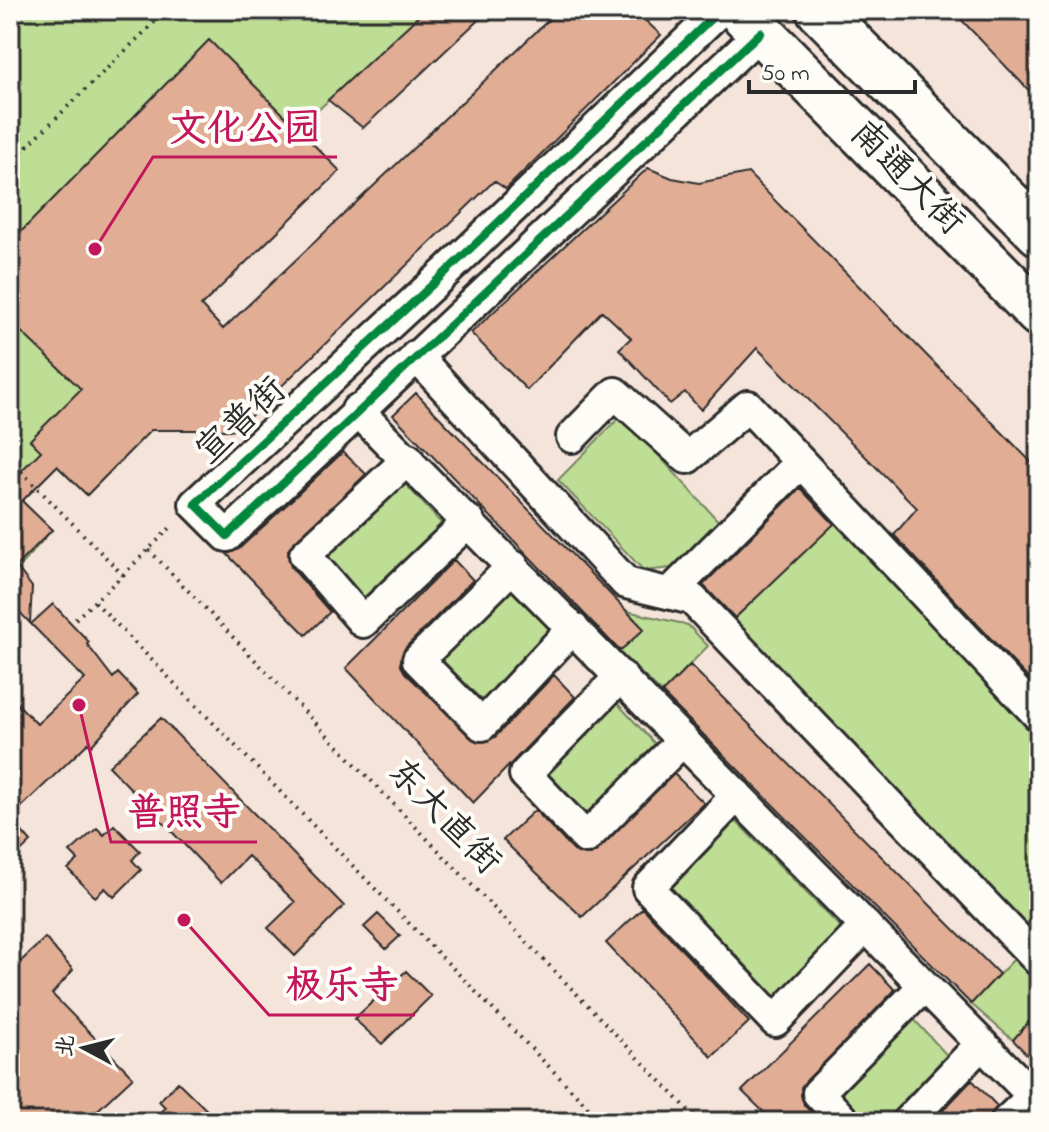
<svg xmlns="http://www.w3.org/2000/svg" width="1049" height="1132" viewBox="0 0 1049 1132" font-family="'Indie Flower','LXGW WenKai TC',sans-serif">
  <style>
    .green { fill: #bedd95; stroke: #748460; stroke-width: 2 }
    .building { fill: #e1ad95; stroke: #2b2b2b; stroke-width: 2 }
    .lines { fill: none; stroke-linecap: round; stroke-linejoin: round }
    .minor-casing { stroke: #2b2b2b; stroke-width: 36 }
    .highway-casing { stroke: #2b2b2b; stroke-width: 50 }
    .path { stroke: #2b2b2b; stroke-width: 4; stroke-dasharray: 2 6; stroke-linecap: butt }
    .minor { stroke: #fdfcf7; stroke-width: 30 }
    .highway { stroke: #fdfcf7; stroke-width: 44 }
    .cycleway-casing { stroke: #fdfcf7; stroke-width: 13 }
    .cycleway { stroke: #00873e; stroke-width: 8 }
    .labels { text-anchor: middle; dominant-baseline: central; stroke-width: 8; stroke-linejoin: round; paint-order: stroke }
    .street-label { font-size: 36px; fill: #2b2b2b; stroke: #fdfcf7 }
    .leader { fill: none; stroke: #c2185b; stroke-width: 3 }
    .callout-dot { fill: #c2185b; stroke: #fdfcf7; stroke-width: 3 }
    .callout-label { font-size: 38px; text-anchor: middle; font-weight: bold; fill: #c2185b; stroke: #fdfcf7; stroke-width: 8; stroke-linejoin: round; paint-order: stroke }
  </style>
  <rect width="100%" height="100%" fill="#f5e4da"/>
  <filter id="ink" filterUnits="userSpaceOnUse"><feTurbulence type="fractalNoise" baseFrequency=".0125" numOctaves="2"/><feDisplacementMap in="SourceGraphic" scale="16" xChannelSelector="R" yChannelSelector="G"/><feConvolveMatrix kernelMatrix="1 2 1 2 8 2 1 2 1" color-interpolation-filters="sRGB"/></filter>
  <g filter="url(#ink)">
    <path class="green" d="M10,10H425L299,128L62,370L137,444L87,495L57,466L22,501L52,530L10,577Z
      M622,415L721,524L672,568L644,571L558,480Z
      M400,478L442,524L364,607L316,559Z
      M838,520L1039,737V939L732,621Z
      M512,585L554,630L476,713L428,665Z
      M627,611L688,625L708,646L662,693L619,652L644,629Z
      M617,703L659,748L581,831L533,783Z
      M734,819L844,931L772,1003L664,890Z
      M1014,959L1039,985V1021L1034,1016L1013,1040L971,1004Z
      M912,1017L954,1063L898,1122H852L828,1097Z"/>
    <path class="building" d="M425,10H489L363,128L328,100Z
      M559,10H634L661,35L506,189L494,181L236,430H151L87,495L57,466L22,501L52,530L16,566L32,587L30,623L10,602V482L41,451L30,440L81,389L10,321V243L209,40L340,171L201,306L223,329Z
      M952,10H1039V101Z
      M648,168L672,178L699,183L748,173L1039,470V690L894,535L917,508L757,348L701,410L685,392L670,404L619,349L631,338L602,311L527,390L471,333Z
      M416,393L644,629L620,651L393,415Z
      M343,452L366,474L288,550L291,567L330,612L306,635L227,554L239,549Z
      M800,488L834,524L735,618L703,585Z
      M454,560L473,580L405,648L400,664L405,673L478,742L495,737L554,675L575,697L473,803L346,668Z
      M53,604L89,642L87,644L113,678L118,673L138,694L91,746L88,743L10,818L31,842L10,862V696L37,724L85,679L31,624Z
      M690,665L999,974L971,1004L662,693Z
      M161,718L344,906L295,956L268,928L295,902L248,856L221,883L109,766Z
      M674,774L704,803L582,917L503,840L535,810L574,851L591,855Z
      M114,825L140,851L132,860L141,870L114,897L105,888L95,897L68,869L78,860L70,852L97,828L104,835Z
      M643,908L749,1022L712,1057L606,943Z
      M378,914L400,936L386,949L364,927Z
      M45,938L73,970L52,994L133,1077L85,1122H10V972Z
      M870,964L895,990L801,1087L804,1105L820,1122H774L742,1091Z
      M406,971L431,996L382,1044L354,1019Z
      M1039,1010V1067L1013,1040Z
      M972,1080L997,1106L988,1122H932Z
      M178,1082L219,1122H152L165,1107L159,1101Z"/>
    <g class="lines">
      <g class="minor-casing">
        <path id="minor" d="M720,10L447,271L195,504L227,536L761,32
          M416,356L626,583L692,599L1039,961
          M357,410L1039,1102
          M572,437L615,393L687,458L748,406L1039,716
          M408,459L305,555L363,622L469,521
          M513,566L418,660L482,725L573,628
          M670,593L800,463
          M621,676L525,774L586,838L683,740
          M737,795L648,888L775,1021L866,926
          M845,1122L818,1093L924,986
          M907,1122L981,1044
          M1006,1122L1033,1096"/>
      </g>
      <g class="highway-casing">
        <path id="highway" d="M739,10L1039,314
          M819,10L1039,233"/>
      </g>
      <path class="path" d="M10,127L28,146
        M10,163L167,10
        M10,460L123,575L71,623
        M149,550L700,1122
        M123,575L173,525
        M95,602L603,1122"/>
      <use href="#minor" class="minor"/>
      <use href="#highway" class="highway"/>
      <g class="cycleway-casing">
        <path id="cycleway" d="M720,10L447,271L195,504L227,536L761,32"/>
      </g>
      <use href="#cycleway" class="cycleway"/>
    </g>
  </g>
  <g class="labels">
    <g class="street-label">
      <text transform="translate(906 179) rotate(45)">南通大街</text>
      <text transform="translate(242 422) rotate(-43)">宣普街</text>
      <text transform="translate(443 818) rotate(46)">东大直街</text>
    </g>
  </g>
  <path class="leader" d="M95 249L153 157H337M79 705L111 842H257M184 920L269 1015H415"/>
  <g class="callout-dot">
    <circle cx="95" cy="249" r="8"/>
    <circle cx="79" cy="705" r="8"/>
    <circle cx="184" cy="920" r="8"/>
  </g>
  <g class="callout-label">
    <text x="245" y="140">文化公园</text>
    <text x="184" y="824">普照寺</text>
    <text x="342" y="997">极乐寺</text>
  </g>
  <rect width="1049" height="1132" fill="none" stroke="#fdfcf7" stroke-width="40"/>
  <rect x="20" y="20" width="1009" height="1092" fill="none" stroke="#2b2b2b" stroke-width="3" filter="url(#ink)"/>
  <g transform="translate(84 1048) rotate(277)" stroke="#fdfcf7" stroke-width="6" paint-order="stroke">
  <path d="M0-6L14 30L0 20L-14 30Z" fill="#2b2b2b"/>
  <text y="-12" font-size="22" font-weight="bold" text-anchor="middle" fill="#2b2b2b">北</text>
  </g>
  <path d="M749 80v12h166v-12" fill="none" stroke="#2b2b2b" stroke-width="4"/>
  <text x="761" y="80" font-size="24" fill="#2b2b2b" stroke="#fdfcf7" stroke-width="6" paint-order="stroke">50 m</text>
</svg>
